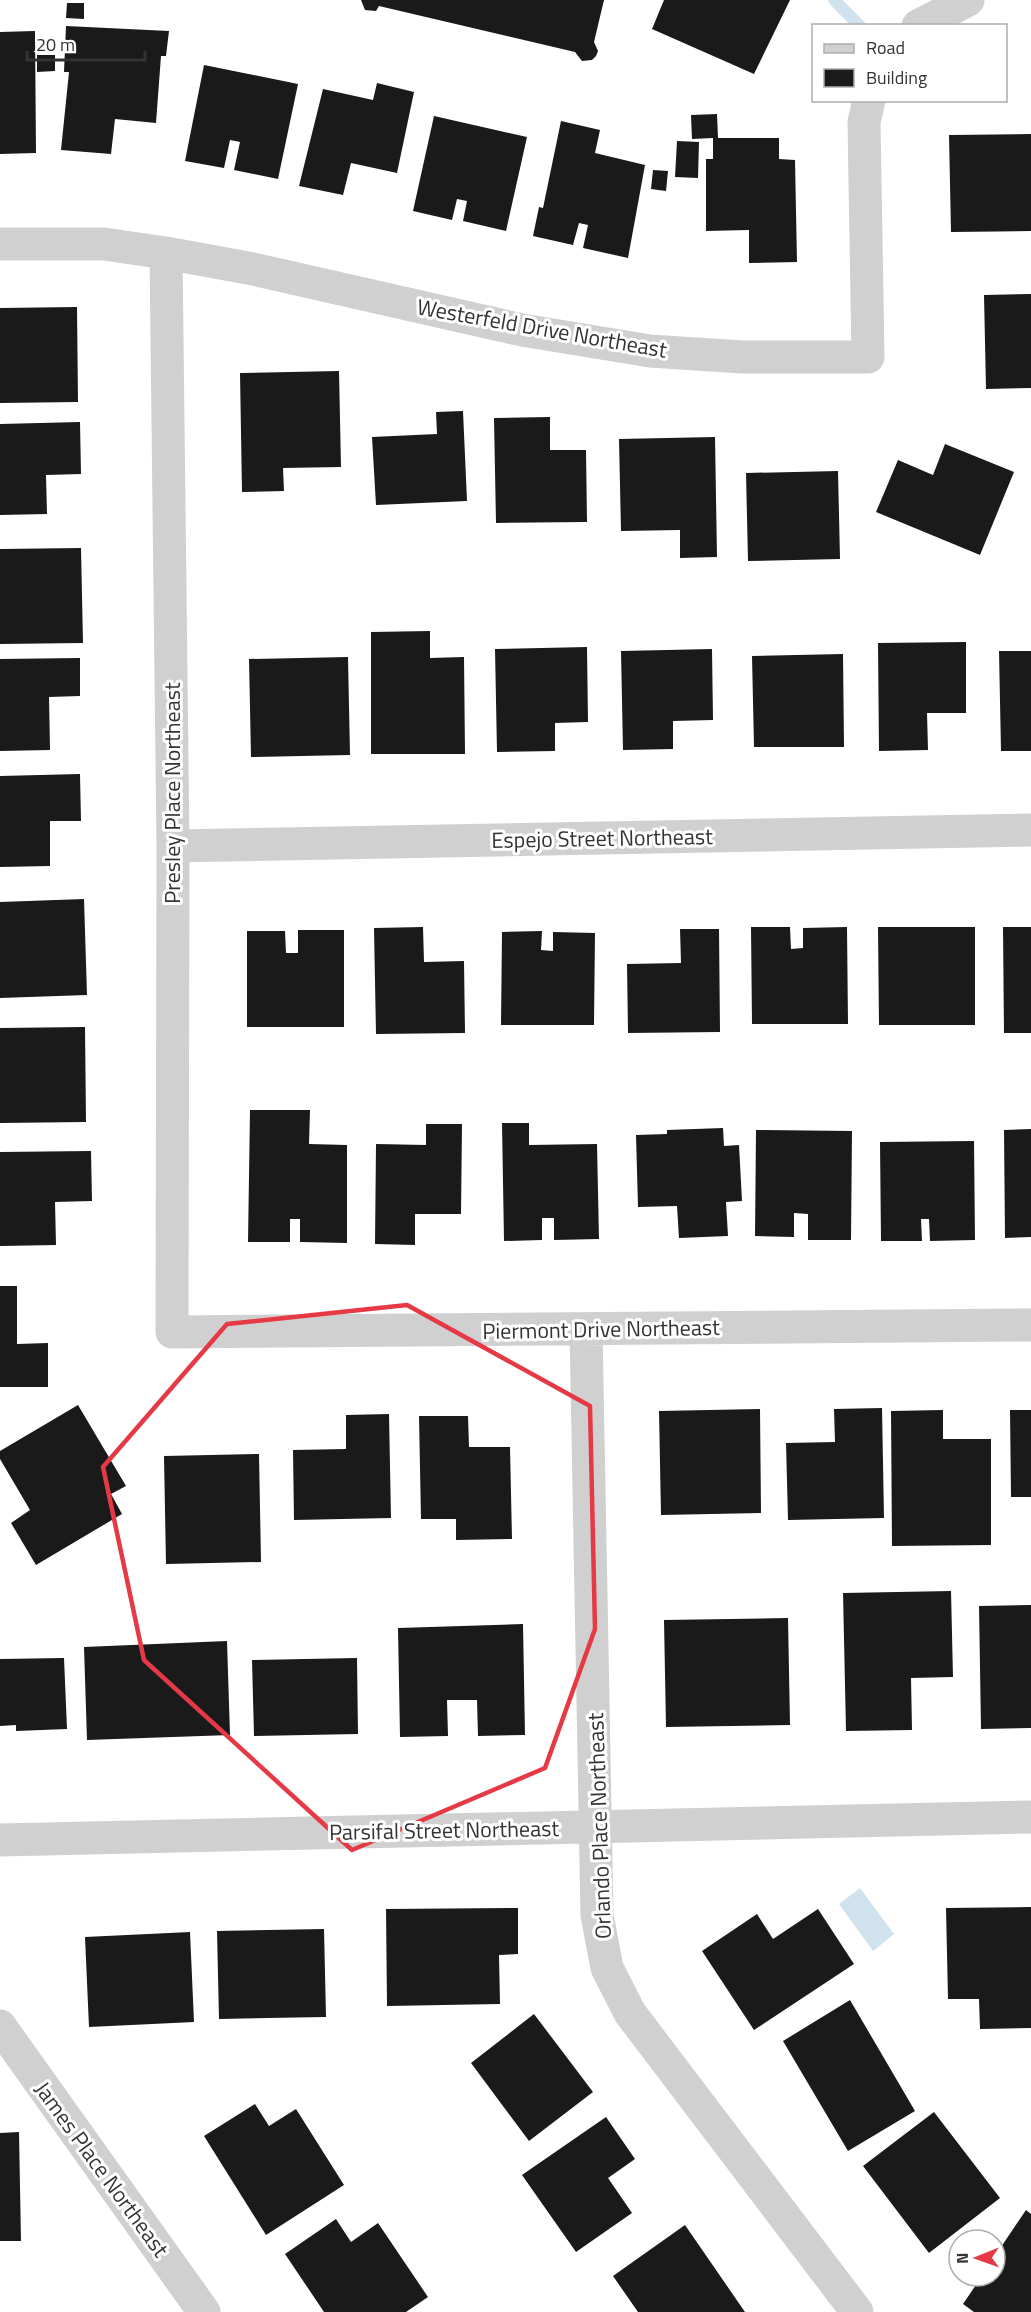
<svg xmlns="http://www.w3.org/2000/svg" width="1031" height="2312" viewBox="0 0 1031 2312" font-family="'Titillium Web',sans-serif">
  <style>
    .water { fill: #cfe2ee }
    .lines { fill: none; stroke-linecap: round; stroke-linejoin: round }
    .stream { stroke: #cfe2ee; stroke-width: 12 }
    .building { fill: #1a1a1a }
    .street { stroke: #d0d0d0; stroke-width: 33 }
    .marked { fill: none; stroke: #e63946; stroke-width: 4.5; stroke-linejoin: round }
    .labels { text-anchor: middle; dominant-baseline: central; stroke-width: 6; stroke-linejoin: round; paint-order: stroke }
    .street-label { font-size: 22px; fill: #333; stroke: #fff }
  </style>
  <rect width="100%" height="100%" fill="#fff"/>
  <path class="water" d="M860,1888L894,1934L873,1951L839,1904Z"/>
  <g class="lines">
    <path class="stream" d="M834,0L860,26"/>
  </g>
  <path class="building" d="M361,0H604L594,42L598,51L596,56L592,60L582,61L575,52L379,6L376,11L365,10Z
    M664,0H790L754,74L652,29Z
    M67,3H84V19L66,18Z
    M66,26L169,31L166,56H161L156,123L115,119L111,154L61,150L69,72H64Z
    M35,31L36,153L0,154V32Z
    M37,55H55V71L37,72Z
    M204,65L298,84L278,179L234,170L240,142L230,140L224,168L185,161Z
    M377,83L414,92L397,173L351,163L343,195L299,186L323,89L373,100Z
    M717,114L718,138H779V159L795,160L797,262L749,263V230L706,231V159H713V138L692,139L691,115Z
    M434,116L527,137L506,231L463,221L467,201L457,199L452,220L413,211Z
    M561,121L600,130L595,153L645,165L628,258L583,248L588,225L579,223L573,245L533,236L539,207L543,208Z
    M1031,134V231L951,232L949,135Z
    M677,141L699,142L698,178L675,177Z
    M653,170L668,171L666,191L651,189Z
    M1031,294V388L986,389L984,295Z
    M77,307L78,402L0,403V308Z
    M339,371L341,467L283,468L284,491L242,492L240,373Z
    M463,411L467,501L376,505L372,437L437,434L436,412Z
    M550,417V450H586L587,522L496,523L494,418Z
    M80,422L81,474L46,475L47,514L0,515V424Z
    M715,437L717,557L680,558V530L621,531L619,439Z
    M945,444L1014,472L980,555L876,512L898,460L933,475Z
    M838,471L840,559L748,561L746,473Z
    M81,548L83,643L0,644V549Z
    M430,631V658L464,657L465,754H371V632Z
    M966,642V713H927L928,750L879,751L878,643Z
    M587,647L588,722L555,723V751L497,752L495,649Z
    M712,649L713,720L673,721V749L623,750L621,651Z
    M999,651H1031V751H1001Z
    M843,654L844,747H754L752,656Z
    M348,657L350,755L251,757L249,659Z
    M80,658V696L49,697L50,750L0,751V659Z
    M80,774L81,821H50V866L0,867V776Z
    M84,899L87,995L0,998V902Z
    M423,927L424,962L464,961L465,1033L376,1034L374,928Z
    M751,927H790L791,949L803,948V928L847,927L848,1024H752Z
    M878,927H975V1025H879Z
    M1003,927H1031V1033H1004Z
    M680,929H719L720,1032L628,1033L627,964L681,963Z
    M298,930H344V1027H247V931H285L286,953H298Z
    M542,931L541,950L553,951V932L595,933L594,1025H501L502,932Z
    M85,1027L86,1122L0,1123V1028Z
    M250,1110H310L309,1144L347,1145V1243L300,1242V1219H290V1242H248Z
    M502,1123H529V1145L597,1144L599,1239L554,1240V1218H542V1240L504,1241Z
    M426,1124H462L461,1214H415V1245L375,1244L376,1144L426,1145Z
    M723,1128L724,1146L739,1145L742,1201L726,1202L728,1236L679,1238L677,1206L638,1207L636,1135L667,1134V1130Z
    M1031,1129V1237L1005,1238L1004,1130Z
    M756,1130L852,1131L851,1240H808V1214L794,1213V1237L755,1236Z
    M974,1141L975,1240L930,1241L929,1219H921L922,1241H881L880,1142Z
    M91,1151L92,1201L55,1202L56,1245L0,1246V1152Z
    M0,1286H17V1344L48,1343V1387H0Z
    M78,1405L126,1486L111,1494L122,1514L36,1565L11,1523L30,1510L0,1459V1451Z
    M882,1408L884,1518L788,1520L786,1443L835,1442L834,1409Z
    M760,1409L761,1513L661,1515L659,1411Z
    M943,1410V1439H991V1545L892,1546L891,1411Z
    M1010,1410H1031V1497H1011Z
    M389,1414L391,1518L294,1520L293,1450L346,1449V1415Z
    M419,1416H468L469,1447H510L512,1539L456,1540V1519H421Z
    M259,1454L261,1562L166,1564L164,1456Z
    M951,1591L953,1677L911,1678L912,1730L846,1731L843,1593Z
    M1031,1605V1728L981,1729L979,1606Z
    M788,1618L790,1725L666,1727L664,1620Z
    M523,1624L525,1735L478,1736L477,1700H447L448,1736L400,1737L398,1628Z
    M227,1641L230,1735L87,1740L84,1647Z
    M64,1658L67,1729L16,1731V1725L0,1726V1659Z
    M357,1658L358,1734L254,1736L252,1660Z
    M1031,1907V2028L980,2029L979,1999H948L946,1908Z
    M518,1908V1954L499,1955L500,2004L387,2006L386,1909Z
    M818,1909L854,1964L754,2030L702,1951L757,1914L773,1939Z
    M324,1929L326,2017L219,2019L217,1931Z
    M190,1932L194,2022L89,2027L85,1937Z
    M850,2000L915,2111L848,2151L783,2041Z
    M534,2014L593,2092L529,2141L471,2063Z
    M255,2104L269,2126L296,2109L344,2185L266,2235L204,2136Z
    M934,2112L1000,2198L929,2253L863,2166Z
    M606,2117L635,2159L608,2178L632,2213L576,2252L522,2175Z
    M19,2132L21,2241H0V2133Z
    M1026,2210L1031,2214V2312H974L963,2304L982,2276H995V2256Z
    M336,2219L351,2242L378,2223L428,2297L406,2312H324L285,2254Z
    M685,2225L745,2312H638L613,2276Z"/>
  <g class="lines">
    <path class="street" d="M918,26L968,0
      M0,244H104L166,253L253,269L522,330L650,351L742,357H868L864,122L869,100
      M166,253L173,846L172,1332L1031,1325
      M173,846L1031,830
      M586,1329L597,1915L607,1968L630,2013L857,2312
      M0,1840L1031,1817
      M0,2026L204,2312"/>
  </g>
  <path class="marked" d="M407,1305L590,1406L595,1629L545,1768L352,1850L144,1660L103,1467L227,1324Z"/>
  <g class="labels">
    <g class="street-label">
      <text transform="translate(542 328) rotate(10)">Westerfeld Drive Northeast</text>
      <text transform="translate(172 793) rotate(-90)">Presley Place Northeast</text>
      <text transform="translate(602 838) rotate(-1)">Espejo Street Northeast</text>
      <text transform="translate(601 1329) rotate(-1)">Piermont Drive Northeast</text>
      <text transform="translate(599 1826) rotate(-92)">Orlando Place Northeast</text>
      <text transform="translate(444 1830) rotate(-1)">Parsifal Street Northeast</text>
      <text transform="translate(102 2169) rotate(54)">James Place Northeast</text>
    </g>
  </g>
  <rect x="812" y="24" width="195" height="78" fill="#ffffff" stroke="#adadad" stroke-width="1.5"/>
  <rect x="824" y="44" width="30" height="9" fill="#d0d0d0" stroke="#adadad" stroke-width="1.5"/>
  <text x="866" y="54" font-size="18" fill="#333333">Road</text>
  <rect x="824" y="69" width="30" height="18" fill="#1a1a1a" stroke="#adadad" stroke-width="1.5"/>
  <text x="866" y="84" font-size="18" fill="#333333">Building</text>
  <g transform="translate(977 2258) rotate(269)"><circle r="28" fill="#ffffff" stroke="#adadad" stroke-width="1.5"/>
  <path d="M0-4.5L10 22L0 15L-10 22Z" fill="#e63946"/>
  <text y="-9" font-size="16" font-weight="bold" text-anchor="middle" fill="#333333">N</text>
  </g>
  <path d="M27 51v9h118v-9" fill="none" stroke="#333333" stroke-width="3"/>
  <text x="36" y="51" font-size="18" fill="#333333" stroke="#ffffff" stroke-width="4.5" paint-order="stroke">20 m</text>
</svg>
